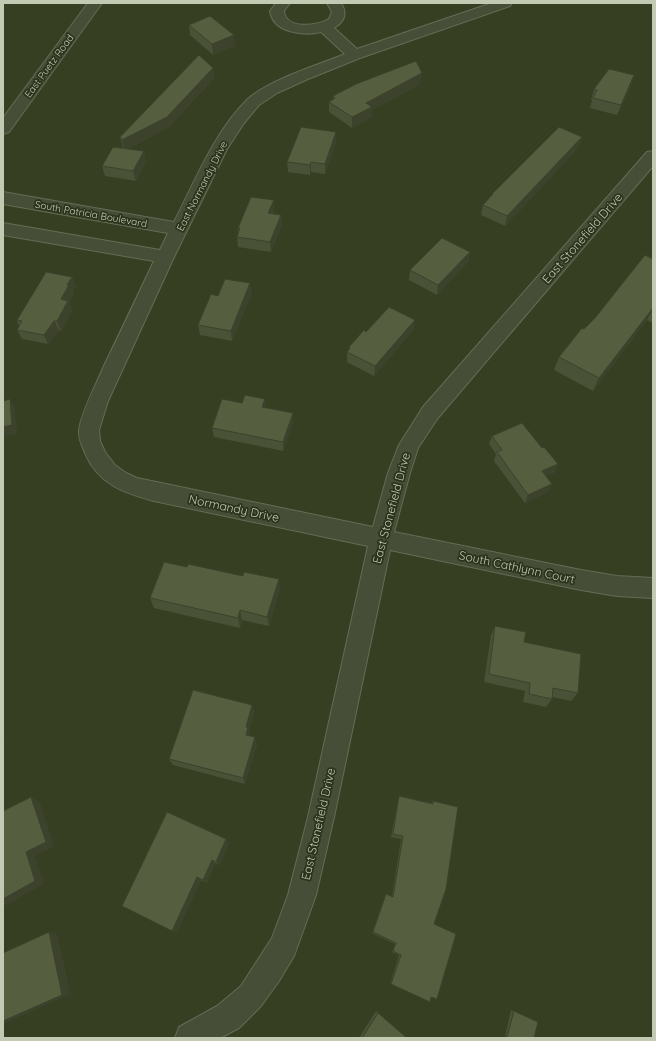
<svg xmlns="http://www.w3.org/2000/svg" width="656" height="1041" viewBox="0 0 656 1041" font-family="Quicksand,sans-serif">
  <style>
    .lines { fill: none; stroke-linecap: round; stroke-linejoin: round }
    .minor-casing { stroke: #656c55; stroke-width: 2 }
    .tertiary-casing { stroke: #656c55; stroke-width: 2 }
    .minor { fill: #474e37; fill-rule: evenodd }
    .tertiary { fill: #474e37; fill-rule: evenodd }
    .wall { fill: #495136 }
    .shaded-wall { fill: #3c422c }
    .building { fill: #555e3f; stroke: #3c422c }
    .labels { text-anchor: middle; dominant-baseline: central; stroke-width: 3.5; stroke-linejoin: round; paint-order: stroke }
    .far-street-label { font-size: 10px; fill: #c2cab3; stroke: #2c331c }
    .street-label { font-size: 12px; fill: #c2cab3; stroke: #2c331c }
  </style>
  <rect width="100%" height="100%" fill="#373f23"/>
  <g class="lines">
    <g class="minor-casing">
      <path id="minor" d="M276,3H290L284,11C286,30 317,26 329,19L332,12L327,3H341C348,14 344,22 334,28L357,49L492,3H512L510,6L360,58L308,79L277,93L259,105L244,123L227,149L174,257L108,401L99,430L100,441L105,452L115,465L126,473L137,478L373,527L388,473L399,445L423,407L647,152L653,151V166L437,419L418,448L410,473L394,532L581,570L617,576L653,578V598L617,596L581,590L390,550L334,817L316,895L294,956L279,981L261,1006L239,1028L220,1038H175L179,1027L217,1006L241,986L272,938L288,895L308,817L368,546L154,501C124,493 98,484 85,453C82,446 78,438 79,430C81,413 96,385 103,368C120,333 137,297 154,261L3,235V223L160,250L168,233L3,204V192L174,222C194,183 216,129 248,99C269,80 318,65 345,54L321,32C304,36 273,33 270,11Z"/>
    </g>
    <g class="tertiary-casing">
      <path id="tertiary" d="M88,3H102L9,132L3,134V118Z"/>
    </g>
    <use href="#minor" class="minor"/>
    <use href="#tertiary" class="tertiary"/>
  </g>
  <path class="wall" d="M189,25L235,46L213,55L190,35Z
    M213,68L214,78L169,127L128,149L146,162L136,181L105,176L102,166L123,149V147L120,137Z
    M634,75L631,86L617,115L590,108L592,100H591L594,89Z
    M420,84L372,110V117L352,128L329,112V102L333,100V96Z
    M582,137L579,147L505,226L481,215L483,205L491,196L492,194Z
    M336,143L325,174L311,172L310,175L288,172L287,162Z
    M274,210L273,214L281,215L282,225L271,252L238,247L237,237L238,233V228Z
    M470,252L468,262L437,295L409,280L410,270Z
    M653,259V323L647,320L593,391L554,370L559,357L584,329Z
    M72,277L76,286L72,293L73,295L69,302L72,311L61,331L59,330L48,344L22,339L17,330L19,326L17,320Z
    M252,293L232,341L200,335L198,325L218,296Z
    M414,329L374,376L347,362V352L349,350V347L366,332Z
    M266,408L293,413V422L283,451L214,437L212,428Z
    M492,436L542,448L558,464L554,473L546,476L548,492L525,503L494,461L496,454L489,444Z
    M280,589L269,626L242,620L240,628L154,608L150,598Z
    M495,626L578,693L571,701L552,697V699L546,707L523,702L525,691L484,682L491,635Z
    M252,705L254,712L249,730L250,734V736L257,744L245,784L173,765L169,759Z
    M399,796L432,803L433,801L434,924L437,999L431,997L430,1002L390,984L399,955L392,952L395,944L372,933L385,896L386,894L392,897L401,839L391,837L398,800Z
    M167,812L226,839L229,843L220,865L215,863L207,883L201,880L177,932L172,931Z
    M511,1010L514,1011L509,1038L505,1036Z
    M376,1011L407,1038H359Z"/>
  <path class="shaded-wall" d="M234,35L235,46L213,55L212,44Z
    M213,68L214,78L169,127L125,151L122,140Z
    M422,73L420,84L372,110V117L352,128V117L366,103Z
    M634,75L631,86L617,115L621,105Z
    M336,132V143L325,174V164Z
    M582,137L579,147L505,226L507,216Z
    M144,151L146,162L136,181L133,171Z
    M311,162V172L310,175V165Z
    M274,200V210L269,223L268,213Z
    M281,215L282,225L271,252L270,242Z
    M470,252L468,262L437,295L438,285Z
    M72,277L76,286L72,293L73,295L69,302L72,311L61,331L57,321L61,299L67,285Z
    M250,283L252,293L232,341L231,331Z
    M653,308L647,320L593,391L599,378Z
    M415,320L414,329L374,376L375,366Z
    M54,321L59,330L48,344L44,335Z
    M10,399L15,408L17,434L3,437V427Z
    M265,399L266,408L263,416L262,407Z
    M293,413V422L283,451V442Z
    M558,464L554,473L539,479L542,471Z
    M552,484L548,492L525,503L528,495Z
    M279,579L280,589L269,626L267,617Z
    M240,610L242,620L240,628L238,618Z
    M252,705L254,712L249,730L250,734L248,741L246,735V727Z
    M255,737L257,744L245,784L243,778Z
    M3,740L6,742L3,747Z
    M31,797L40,802L54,846L35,856L44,884L3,907V899Z
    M226,839L229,843L220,865L216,862Z
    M212,860L215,863L207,883L203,880Z
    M197,877L201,880L177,932L172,931Z
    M49,932L57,934L71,994L3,1024V1021Z"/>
  <path class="building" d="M210,16L234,35L212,44L189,25Z
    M199,55L213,68L167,117L122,140L120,137Z
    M416,61L422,73L366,103L372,107L352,117L329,102L335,98L333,96L356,84Z
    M609,69L634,75L621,105L593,98L597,90L594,89Z
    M301,127L336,132L325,164L311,162L310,165L287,162Z
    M559,127L582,137L507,216L483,205L493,194H492Z
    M113,147L144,151L133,171L102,166Z
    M251,197L274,200L268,213L281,215L270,242L237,237L240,228H238Z
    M442,238L470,252L438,285L410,270Z
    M645,255L653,259V308L599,378L559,357L582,328L584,329L595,318Z
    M46,272L72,277L67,285H69L61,299L68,301L57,321H54L44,335L17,330L22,321L17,320Z
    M225,279L250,283L231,331L198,325L211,294L218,296Z
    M389,307L415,320L375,366L347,352L350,348L349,347L364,330L366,332Z
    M245,395L265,399L262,407L293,413L283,442L212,428L222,399L242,403Z
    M10,399L12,425L3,427V401Z
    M522,423L542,448L544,447L558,464L542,471L552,484L528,495L497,452L502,450L492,436Z
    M164,562L187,567L188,564L243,576L244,572L279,579L267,617L240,610L238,618L150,598Z
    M495,626L526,632L524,642L581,654L578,693L553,688L552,699L529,694L530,683L489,674Z
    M193,690L252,705L246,727H248L246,735L255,737L243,778L169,759Z
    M399,796L433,804V801L458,807L446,889L434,924L456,934L437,999L431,997L430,1002L391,984L401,955L393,951L396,943L373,932L386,894L393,897L403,836L393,834Z
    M31,797L46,842L26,852L35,881L3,899V811Z
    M167,812L226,839L216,862L212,860L203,880L197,877L172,931L122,906Z
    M49,932L62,995L3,1021V953Z
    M514,1011L538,1022L534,1038H509L507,1037Z
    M378,1013L407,1038H362Z"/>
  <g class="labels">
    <g class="far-street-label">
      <text transform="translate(49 66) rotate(-54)">East Puetz Road</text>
      <text transform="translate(202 186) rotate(-63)">East Normandy Drive</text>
      <text transform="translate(91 214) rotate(10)">South Patricia Boulevard</text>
    </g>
    <g class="street-label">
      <text transform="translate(582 238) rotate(-49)">East Stonefield Drive</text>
      <text transform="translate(234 508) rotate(12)">Normandy Drive</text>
      <text transform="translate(391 508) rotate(-75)">East Stonefield Drive</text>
      <text transform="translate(517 567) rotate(12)">South Cathlynn Court</text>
      <text transform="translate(318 824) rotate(-77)">East Stonefield Drive</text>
    </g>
  </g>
  <rect width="656" height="1041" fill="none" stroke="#c2cab3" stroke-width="8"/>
</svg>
